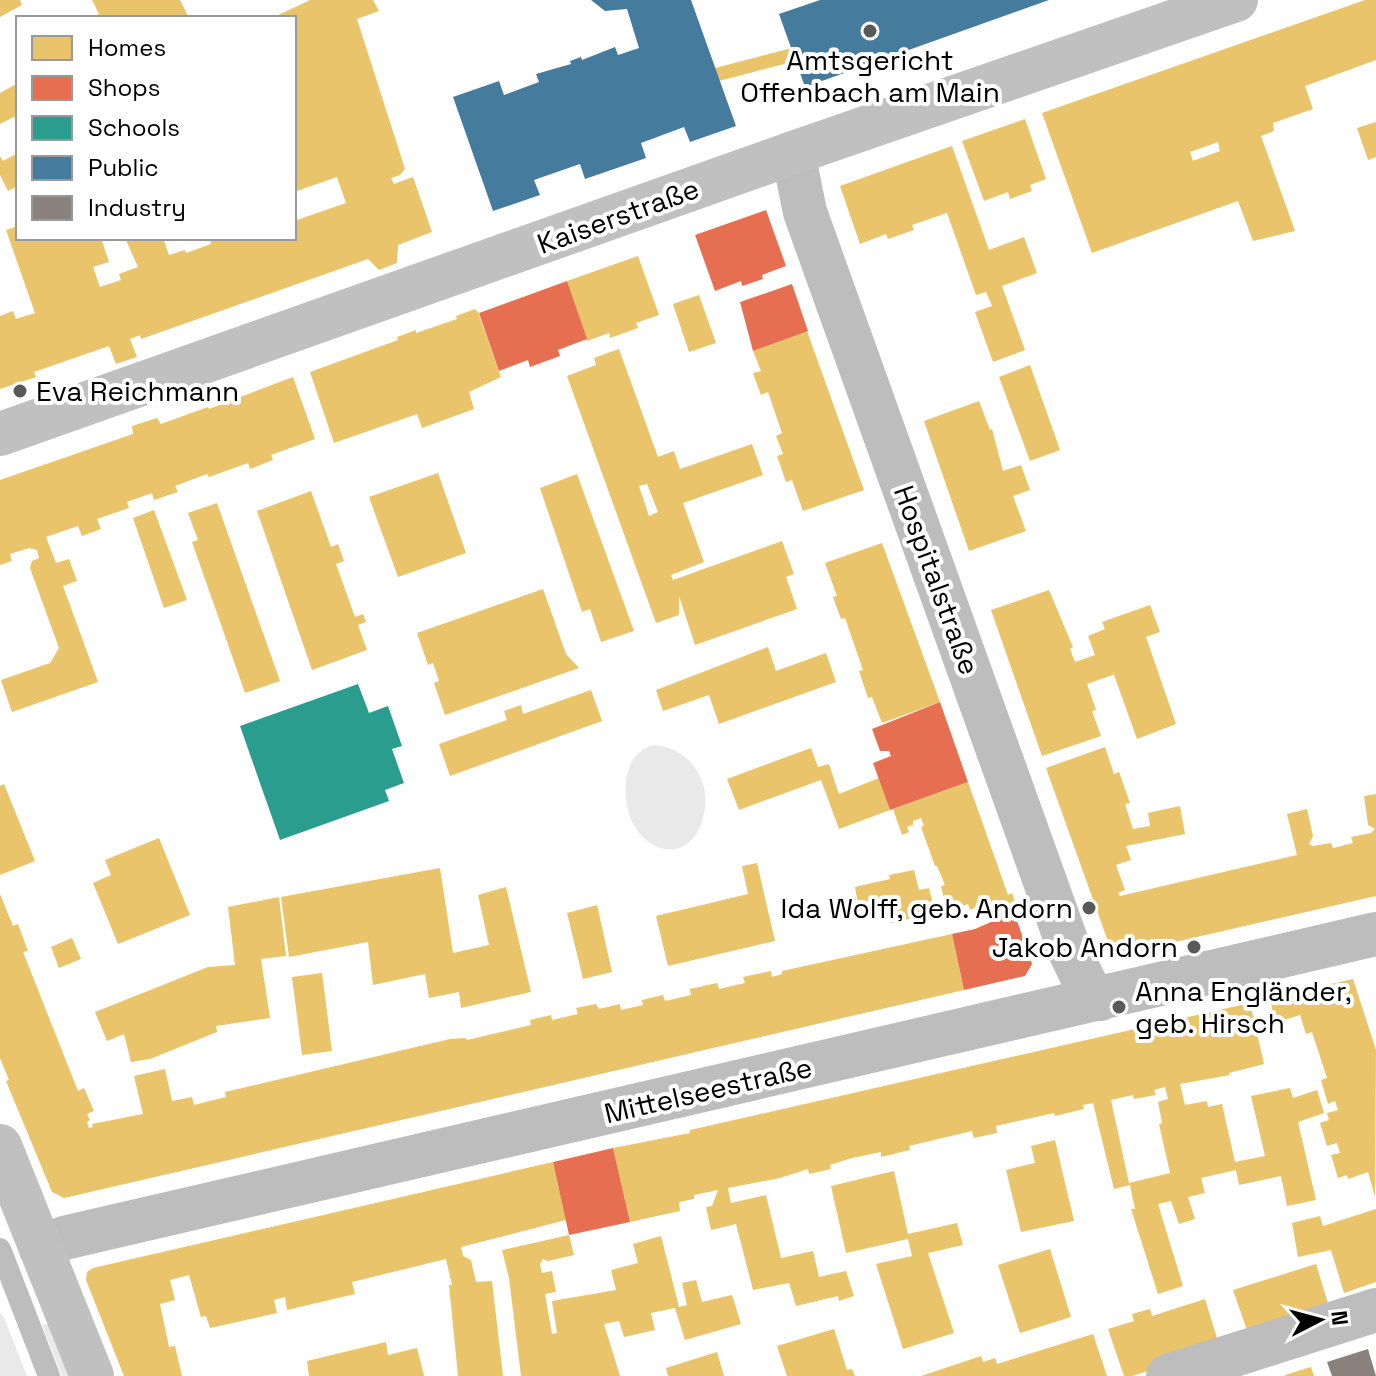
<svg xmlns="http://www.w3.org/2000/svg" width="1376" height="1376" viewBox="0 0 1376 1376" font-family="'Space Grotesk',sans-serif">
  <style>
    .green { fill: #e9e9e9 }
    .homes { fill: #e9c46a; fill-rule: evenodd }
    .shops { fill: #e76f51 }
    .schools { fill: #2a9d8f }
    .public { fill: #457b9d }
    .industry { fill: #8a817c }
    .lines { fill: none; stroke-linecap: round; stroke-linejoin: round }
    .lane { stroke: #bdbdbd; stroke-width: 22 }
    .street { stroke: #bdbdbd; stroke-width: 44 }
    .secondary { stroke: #c0c0c0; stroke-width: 44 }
    .poi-dot { fill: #595959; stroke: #fff; stroke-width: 3 }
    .labels { text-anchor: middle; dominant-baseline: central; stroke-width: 8; stroke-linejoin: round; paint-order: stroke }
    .poi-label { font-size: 28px; fill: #000; stroke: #fff; text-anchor: start }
    .street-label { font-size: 28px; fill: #000; stroke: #fff }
  </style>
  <rect width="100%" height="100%" fill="#fff"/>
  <path class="green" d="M653,745C686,747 709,775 705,808C695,879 619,851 626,782C628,764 635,751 653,745Z
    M0,1313L3,1315L27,1376H0Z
    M47,1324L50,1325L72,1376H62L42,1325Z"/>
  <path class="homes" d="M0,0H20L22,5L0,17Z
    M92,0H180L189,18H91L99,14Z
    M310,0H373L379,11L357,19L405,169L400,175L391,178L394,184L413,177L432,232L398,245L397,263L379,270L368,259L141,339L140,335L130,339L137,357L116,364L109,346L34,372L36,377L0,389V316L13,311L16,319L35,313L6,230L18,226V238H101L109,262L93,267L100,287L121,280L119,274L138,267L125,238H163L169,255L185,250L186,253L211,244L210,238H294V221L346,203L337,177L294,192V18H272Z
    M1365,0H1376V60L1305,86L1313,109L1273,123L1274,131L1261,136L1295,231L1253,241L1238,201L1092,253L1042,113ZM1218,142L1220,151L1193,161L1190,152Z
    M792,48L796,61L719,81L715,68Z
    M18,83V115L0,124V93Z
    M1025,119L1046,179L1030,185L1032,191L1010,199L1008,192L984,201L962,141Z
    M1376,122V157L1368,160L1357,128Z
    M952,146L989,250L1024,237L1037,273L1002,286L1025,350L993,362L975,312L992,306L986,292L976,295L947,213L912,225L914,230L888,239L886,234L860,244L840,186Z
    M18,153V186L8,191L0,175V156L3,161Z
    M638,256L659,315L636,323L638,328L610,338L609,333L587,341L567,281Z
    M699,295L716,343L689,352L673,304Z
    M475,309L478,312L501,377L469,392L474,409L422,428L417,414L334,443L310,372L398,340L397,337L416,330V333L457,319L456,316Z
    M807,331L864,490L803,511L792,480L786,482L777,456L783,454L776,436L782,433L768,392L761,395L753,373L761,371L753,351Z
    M619,349L658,457L674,451L680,469L752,444L763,475L683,503L704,562L671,575L673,580L782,541L794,574L786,577L797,609L695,645L679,596V615L656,623L567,376L596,365L594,358ZM647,484L658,512L649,516L639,486Z
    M1030,365L1060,450L1030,461L999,377Z
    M293,377L315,439L271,455L273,460L250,469L248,463L209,477L207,474L175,486L178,492L154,500L152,493L127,502L129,508L97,519L101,529L82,536L78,526L46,537L56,563L69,559L77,581L63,586L98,682L12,712L1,680L50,663L59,648L30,568L32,561L39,558L37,550L29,548L10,554L12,561L0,565V480L133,434L132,426L157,418L161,424L208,407L209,409Z
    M979,401L990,430L992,429L1003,471L1021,465L1030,490L1013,496L1026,531L969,551L924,421Z
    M438,473L466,553L398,577L369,497Z
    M577,474L634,631L601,642L590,609L582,612L540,488Z
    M311,491L331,547L338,544L344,561L336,564L355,617L363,614L366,622L358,625L367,650L312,670L257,511Z
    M217,503L280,681L245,693L192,542L198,540L188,513Z
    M154,510L187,600L164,608L133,518Z
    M882,543L940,702L882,723L872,697L868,698L859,671L863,670L845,618L841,619L833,597L837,596L825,563Z
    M543,589L566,654L579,668L445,715L434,683L439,681L433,663L428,665L417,633Z
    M1049,590L1073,647L1070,649L1075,662L1095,655L1088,636L1105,629L1102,622L1150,605L1160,632L1146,637L1176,724L1137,739L1113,672V675L1087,684L1096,710L1092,711L1101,736L1042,756L991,610Z
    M768,647L776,671L826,653L836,682L719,724L709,695L663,711L656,690Z
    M591,690L602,721L450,776L439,744L507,720L504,711L521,705L523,714Z
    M1105,747L1114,774L1119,772L1130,803L1125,804L1133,829L1150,826L1148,813L1180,806L1185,834L1126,846L1131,860L1116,865L1125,890L1118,893L1120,896L1297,855L1287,814L1307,809L1313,836L1309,844L1313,846L1331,843L1333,848L1353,843L1351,837L1371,833L1375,829L1368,825L1364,796L1376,794V896L1123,954L1110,947L1046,768Z
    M811,748L818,767L829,764L839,794L879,778L890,810L839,829L821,780L739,810L727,779Z
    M968,782L1008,895L1012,893L1018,910L999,919L990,901L970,910L968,904L947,912L941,886L945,885L937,866H935L921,827L924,826L921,818L913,821V825L907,827L909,832L902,835L893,809Z
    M4,784L35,861L0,875V786Z
    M159,838L190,915L118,944L93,883L111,875L105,860Z
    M757,863L775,941L668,966L656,916L748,894L742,866Z
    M440,868L453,953L489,945L478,895L506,887L531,992L461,1008L459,992L429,998L425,974L373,985L368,942L289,957L281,897Z
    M914,870L919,890L929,888L935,913L891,923L886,897L858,904L855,887L890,879L889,875Z
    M0,894L13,926L18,924L28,951L23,952L78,1091L84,1088L94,1111L87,1114L90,1120L87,1122L89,1128L93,1127L92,1124L143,1114L134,1076L165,1069L172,1101L192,1097L194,1105L226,1097L225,1092L450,1039L466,1038L467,1040L531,1025L530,1020L551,1015L552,1020L578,1014L576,1008L596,1004L599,1009L620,1004L621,1010L643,1005L642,1000L663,995L665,1001L691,995L690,989L717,983L719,989L745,983L743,977L771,971L772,977L782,974V971L952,934L964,990L64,1198L52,1192L6,1081L9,1080L0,1058Z
    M279,897L286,956L261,959L270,1018L216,1026L217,1032L150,1059L131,1062L124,1034L107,1041L95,1012L208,967L235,965L228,907Z
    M597,905L612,972L583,979L567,913Z
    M72,938L81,959L59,968L51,947Z
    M322,973L332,1051L302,1055L292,977Z
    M1353,979L1376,1050L1375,1197L1368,1172L1348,1179L1347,1175L1338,1178L1331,1155L1340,1153L1337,1143L1327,1146L1320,1123L1329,1120L1327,1113L1338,1110L1335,1101L1328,1104L1321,1080L1327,1078L1312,1032L1306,1034L1300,1015L1275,1023L1270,998Z
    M1250,1003L1264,1064L1229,1073L1230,1075L1180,1084L1185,1105L1207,1101L1208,1107L1222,1104L1235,1162L1265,1156L1251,1096L1290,1088L1293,1098L1317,1090L1324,1113L1298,1122L1316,1200L1287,1206L1281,1176L1239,1185L1236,1170L1201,1178L1205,1193L1188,1197L1195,1219L1179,1224L1171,1201L1158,1204L1183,1286L1158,1294L1131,1209H1135L1130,1185L1114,1189L1093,1103L1083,1105L1084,1109L1055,1116L1054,1113L996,1126L997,1133L974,1138L972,1131L909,1146L910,1150L881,1157V1152L852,1158L830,1165L831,1169L809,1174L808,1169L780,1178L728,1188L731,1203L766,1195L781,1258L813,1251L819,1277L846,1271L854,1296L839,1301L838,1296L796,1306L789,1283L753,1290L736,1224L711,1230L706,1207L712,1206L718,1190L694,1195V1199L679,1202L680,1211L630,1222L613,1148L690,1133V1130ZM1165,1087L1168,1099L1158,1102L1162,1123L1159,1124L1170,1173L1129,1183L1111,1100L1133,1095L1134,1099L1156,1095L1154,1090Z
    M1055,1140L1074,1221L1021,1232L1006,1170L1035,1163L1031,1146Z
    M553,1162L566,1220L461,1247L463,1256L471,1260L476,1282L492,1281L503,1376H458L449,1285H452L446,1259L352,1282L355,1294L287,1310L285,1297L274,1300L277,1313L210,1328L206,1316L201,1317L189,1275L170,1280L175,1300L160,1304L169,1347L175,1346L182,1376H124L86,1280L87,1272L93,1268Z
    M894,1171L908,1234L957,1223L963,1245L928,1253L954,1333L903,1349L876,1264L912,1256L908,1239L846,1253L831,1186Z
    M1376,1209V1282L1344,1293L1331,1250L1298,1257L1292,1223L1320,1216L1323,1226Z
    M569,1235L574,1255L548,1261L543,1259L540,1264L542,1273L552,1271L556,1292L545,1294L552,1334L557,1333L552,1301L616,1290L611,1270L638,1263L633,1244L661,1236L679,1307L687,1305L682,1283L696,1280L702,1302L732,1295L741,1324L685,1340L675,1308L651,1313L655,1330L624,1337L619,1321L604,1324L620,1376H521L509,1278L502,1250Z
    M1050,1249L1071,1317L1020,1333L998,1265Z
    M1316,1264L1331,1313L1250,1339L1233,1290Z
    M1205,1299L1220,1348L1132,1376H1124L1108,1329L1134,1321L1132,1314L1150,1309L1152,1316Z
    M834,1329L847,1370L852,1369L855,1376H787L777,1346Z
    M1093,1334L1107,1376H921L981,1356L983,1362L995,1358L997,1364Z
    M386,1342L388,1355L417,1348L424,1376H309L307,1361Z
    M717,1352L724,1376H668L666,1368Z
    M1311,1367L1314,1376H1285V1375Z"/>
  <path class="shops" d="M766,210L786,266L762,275L763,279L742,286L741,281L715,291L695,235Z
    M567,281L587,339L558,350L560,356L530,367L528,360L499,371L479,313Z
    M792,284L808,331L753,351L740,302Z
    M940,702L968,782L890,810L873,763L891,756L889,751H880L872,729Z
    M1014,912L1032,964L1025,976L964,990L952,934L975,929Z
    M613,1148L630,1222L569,1235L553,1162Z"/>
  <path class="schools" d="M358,684L369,713L388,706L402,746L392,749L404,783L385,790L389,801L280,840L240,726Z"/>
  <path class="public" d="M591,0H691L736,126L690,142L684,127L641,143L646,158L585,179L580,164L534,180L540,195L493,211L453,97L499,81L504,95L539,82L536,74L571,64L570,61L581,57L582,60L615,47L618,55L639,48L627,9L605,11Z
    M820,0H1049L805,87L779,14Z"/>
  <path class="industry" d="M1368,1349L1376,1376H1332L1327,1362Z"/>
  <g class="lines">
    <path class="lane" d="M0,1249L49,1376"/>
    <path class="street" d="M793,153L805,212L1071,954L1088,989L1100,999
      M41,1249L64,1238L1376,934
      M1168,1376L1376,1310"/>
    <path class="secondary" d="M0,434L793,153L1236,0
      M0,1146L92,1376"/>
  </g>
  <g class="poi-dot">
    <circle cx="870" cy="31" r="8"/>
    <circle cx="20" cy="391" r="8"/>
    <circle cx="1089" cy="908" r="8"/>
    <circle cx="1194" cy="947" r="8"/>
    <circle cx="1119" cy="1007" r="8"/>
  </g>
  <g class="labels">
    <g class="poi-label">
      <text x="870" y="60" text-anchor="middle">Amtsgericht<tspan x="870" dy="32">Offenbach am Main</tspan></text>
      <text x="36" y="391">Eva Reichmann</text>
      <text x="1073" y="908" text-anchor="end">Ida Wolff, geb. Andorn</text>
      <text x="1178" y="947" text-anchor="end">Jakob Andorn</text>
      <text x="1135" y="991">Anna Engländer,<tspan x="1135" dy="32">geb. Hirsch</tspan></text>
    </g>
    <g class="street-label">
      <text transform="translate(618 216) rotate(-20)">Kaiserstraße</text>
      <text transform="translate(937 580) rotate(70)">Hospitalstraße</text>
      <text transform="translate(708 1090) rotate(-13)">Mittelseestraße</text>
    </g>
  </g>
  <rect x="16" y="16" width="280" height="224" fill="#ffffff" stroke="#999999" stroke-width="2"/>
  <rect x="32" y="36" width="40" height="24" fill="#e9c46a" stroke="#999999" stroke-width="2"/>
  <text x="88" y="56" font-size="24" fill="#000000">Homes</text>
  <rect x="32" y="76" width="40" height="24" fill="#e76f51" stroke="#999999" stroke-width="2"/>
  <text x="88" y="96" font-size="24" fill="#000000">Shops</text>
  <rect x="32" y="116" width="40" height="24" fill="#2a9d8f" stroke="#999999" stroke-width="2"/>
  <text x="88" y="136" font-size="24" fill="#000000">Schools</text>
  <rect x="32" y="156" width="40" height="24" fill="#457b9d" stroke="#999999" stroke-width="2"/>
  <text x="88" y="176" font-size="24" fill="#000000">Public</text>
  <rect x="32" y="196" width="40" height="24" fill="#8a817c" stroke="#999999" stroke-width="2"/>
  <text x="88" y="216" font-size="24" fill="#000000">Industry</text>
  <g transform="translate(1320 1320) rotate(84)" stroke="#ffffff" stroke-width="6" paint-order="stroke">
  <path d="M0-6L14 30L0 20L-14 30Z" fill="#000000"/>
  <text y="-12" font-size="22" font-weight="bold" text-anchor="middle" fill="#000000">N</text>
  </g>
</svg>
